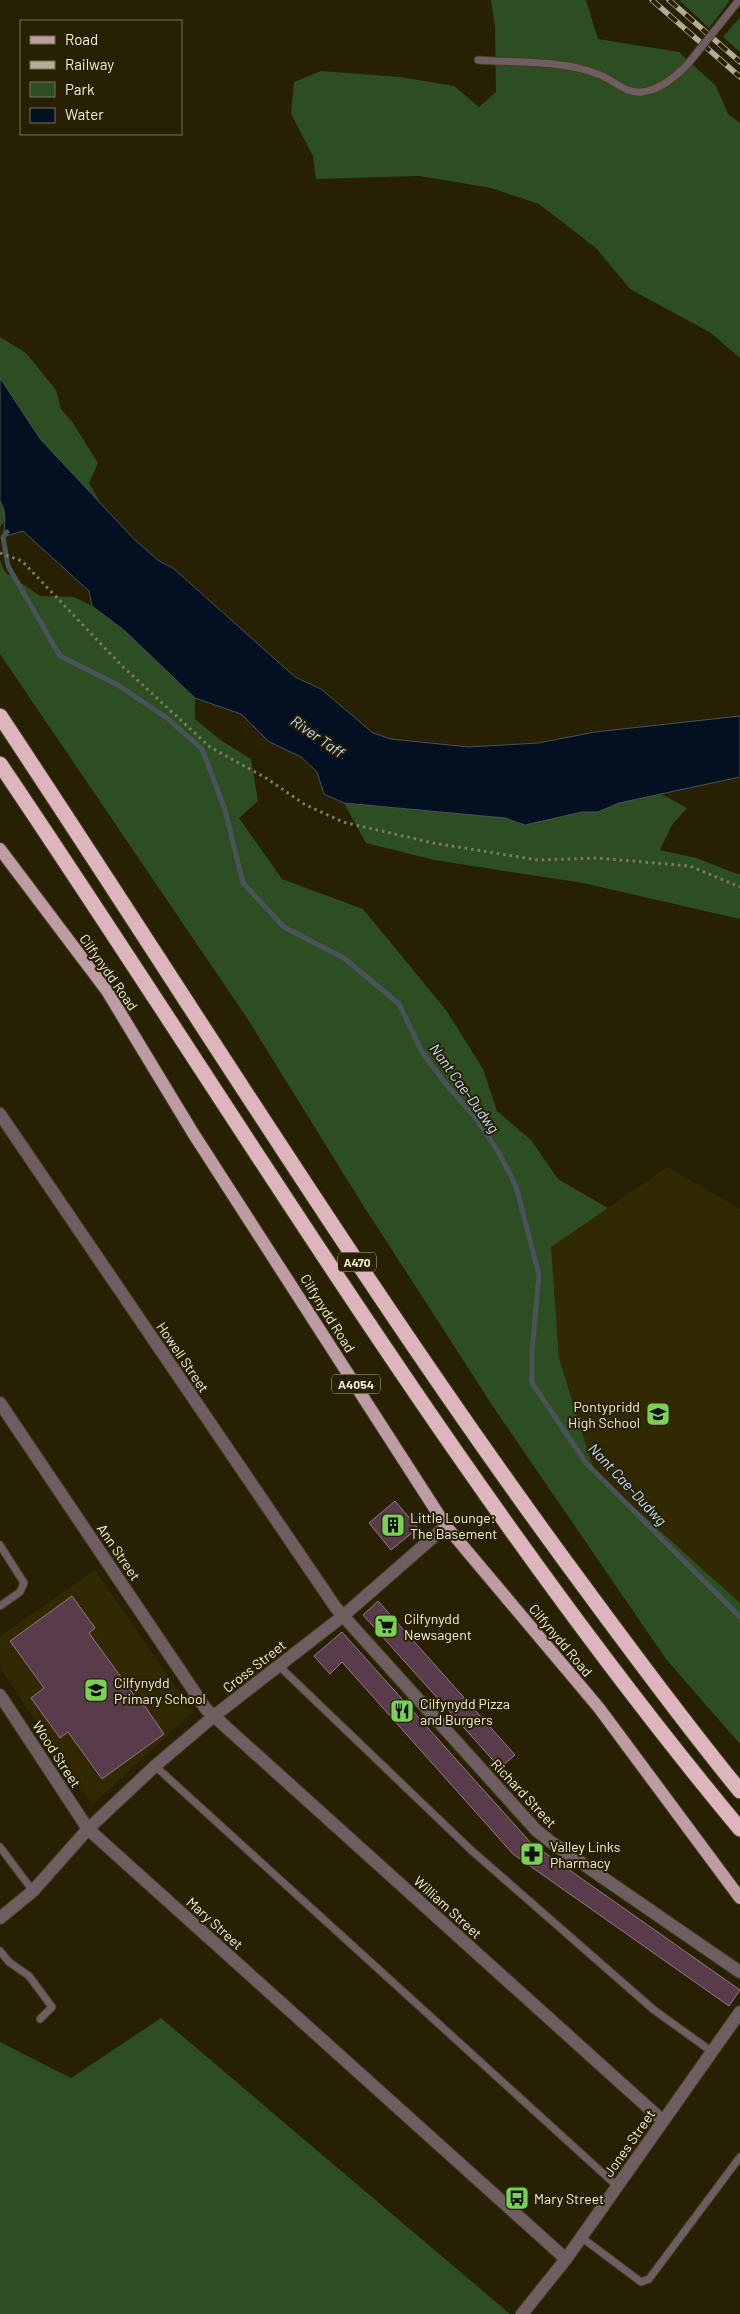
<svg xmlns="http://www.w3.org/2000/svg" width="740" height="2314" viewBox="0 0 740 2314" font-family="Barlow,sans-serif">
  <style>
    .built { fill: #312901 }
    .green { fill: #2d4e22 }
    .water { fill: #021021; stroke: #4a5359 }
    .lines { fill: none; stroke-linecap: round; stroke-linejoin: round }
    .stream { stroke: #4a5359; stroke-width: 5 }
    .building { fill: #593c4b; stroke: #987787 }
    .lane-casing { stroke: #433d21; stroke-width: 9 }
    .street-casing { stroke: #433d21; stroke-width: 14 }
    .primary-casing { stroke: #433d21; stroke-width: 14 }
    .highway-casing { stroke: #433d21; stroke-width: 17 }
    .path { stroke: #807a61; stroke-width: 3; stroke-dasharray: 2.5 4; stroke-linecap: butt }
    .lane { stroke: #6e5e61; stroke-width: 7 }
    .street { stroke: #6e5e61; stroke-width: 12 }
    .primary { stroke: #bd9ca3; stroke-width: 12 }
    .highway { stroke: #ddb5bd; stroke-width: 15 }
    .rail-casing { stroke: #b2ad97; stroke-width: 5.5 }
    .rail { stroke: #272002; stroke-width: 4; stroke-dasharray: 11; stroke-linecap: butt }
    .lane-bridge-casing { stroke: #433d21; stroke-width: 9; stroke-linecap: butt }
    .lane-bridge { stroke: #6e5e61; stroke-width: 7 }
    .labels { text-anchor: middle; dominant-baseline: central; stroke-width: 4; stroke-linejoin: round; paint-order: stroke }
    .shield { fill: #272002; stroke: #b5b09b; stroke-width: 1 }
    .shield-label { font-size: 12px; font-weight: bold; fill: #f2eedc }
    .street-label { font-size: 14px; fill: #f2eedc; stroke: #272002 }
    .poi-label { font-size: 14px; fill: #f2eedc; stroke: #272002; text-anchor: start }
    .water-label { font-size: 15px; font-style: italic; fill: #c1deff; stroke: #272002 }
  </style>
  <rect width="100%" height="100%" fill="#272002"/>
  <path class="built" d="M667,1167L740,1209V1603L594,1471L559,1358L551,1247Z
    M95,1570L193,1712L92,1805L0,1668V1636Z"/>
  <path class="green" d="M491,0H586L598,39L679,52L716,86L728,114L740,123V358L711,333L630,289L596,248L539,204L491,188L419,176L316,179L313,156L291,114L294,82L321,71L400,77L454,86L479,107L496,92L495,27Z
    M679,0H728L729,2L709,28Z
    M740,17V52L723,37Z
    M0,337L26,353L56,390L61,409L73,423L98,463L89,483L104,509L41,440L0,378Z
    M0,501L4,507L5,521L0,527Z
    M0,560L5,572L40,596L74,597L92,606L125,631L195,698V719L219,739L251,759L258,801L239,818L282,879L363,909L446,1010L483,1069L497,1111L531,1140L558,1179L608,1208L551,1247L559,1358L594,1471L740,1603V1744L666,1659L496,1411L361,1202L247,1018L0,654Z
    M661,794L687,808L672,825L660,850L696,858L740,875V919L583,883L434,860L366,843L344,803L505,818L525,825L582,812H598L619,803Z
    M161,2018L510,2314H0V2042L71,2078Z"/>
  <path class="water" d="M0,378L41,440L134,539L159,561L173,568L295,677L321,689L373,733L391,739L469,747L538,743L595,732L740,716V777L619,803L598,812H582L525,825L505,818L344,803L324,794L317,772L301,757L268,741L241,714L195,698L125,631L92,606L89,591L23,531L3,537C5,524 7,512 0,501Z"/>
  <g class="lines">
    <path class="stream" d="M7,532L3,537L8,566L60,656L118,685L167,718L202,749L225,810L243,883L284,927L344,958L399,1004L422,1052L445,1083L475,1117L499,1153L516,1186L539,1275L532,1351V1383L586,1463L740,1617"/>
  </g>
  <path class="building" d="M395,1501L418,1528L391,1550L369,1523Z
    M72,1596L95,1628L89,1633L142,1706L144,1705L164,1734L102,1779L68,1732L60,1738L31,1698L44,1688L10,1641Z
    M378,1601L515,1755L500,1768L363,1615Z
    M342,1632L531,1843L740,1990L729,2006L513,1854L342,1662L330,1674L314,1656Z"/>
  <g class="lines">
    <g class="lane-casing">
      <path id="lane" d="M720,24L739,0
        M478,60C516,63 566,60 600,75C614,80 625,94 642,92C660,90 675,77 687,65
        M0,1545L24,1583L20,1592L0,1606
        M279,1666L471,1850L654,2010L711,2051
        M155,1766L617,2186
        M0,1847L33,1891
        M0,1951L9,1962L29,1976L52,2007L40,2019
        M581,2237L641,2282L649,2279L740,2157"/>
    </g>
    <g class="street-casing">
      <path id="street" d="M0,1114L336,1608L536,1830L551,1842L740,1972
        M0,1403L206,1709L663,2121
        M0,1695L88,1829L566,2259
        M0,1918L33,1891L88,1829L155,1766L214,1716L343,1616L446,1526
        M522,2314L566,2259L740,2012"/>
    </g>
    <g class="primary-casing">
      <path id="primary" d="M0,849L107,991L193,1133L446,1526L599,1708L740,1898"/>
    </g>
    <g class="highway-casing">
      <path id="highway" d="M0,716C194,1008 376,1306 585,1588C635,1656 686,1725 740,1791
        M0,764C242,1122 463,1496 740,1829"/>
    </g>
    <path class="path" d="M0,553L22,561L122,666L210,747L266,778L304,804L343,822L433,843L538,860L597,858L690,866L740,887"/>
    <use href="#lane" class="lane"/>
    <use href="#street" class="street"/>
    <use href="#primary" class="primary"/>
    <use href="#highway" class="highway"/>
    <g class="rail-casing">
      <path id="rail" d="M652,0L740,77
        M669,0L740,62"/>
    </g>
    <use href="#rail" class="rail"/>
    <g class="lane-bridge-casing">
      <path id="lane-bridge" d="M687,65L720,24"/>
    </g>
    <use href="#lane-bridge" class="lane-bridge"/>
  </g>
  <defs>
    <g id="school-square" transform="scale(1.25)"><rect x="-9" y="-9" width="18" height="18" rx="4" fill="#7bd156" stroke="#272002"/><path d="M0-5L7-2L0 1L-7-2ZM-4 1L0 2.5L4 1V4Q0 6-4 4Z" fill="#111"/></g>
    <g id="building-square" transform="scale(1.25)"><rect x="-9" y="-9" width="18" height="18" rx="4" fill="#7bd156" stroke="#272002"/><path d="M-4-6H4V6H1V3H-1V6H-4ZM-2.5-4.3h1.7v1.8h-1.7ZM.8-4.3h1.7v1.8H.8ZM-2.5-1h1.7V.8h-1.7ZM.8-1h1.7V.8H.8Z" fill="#111"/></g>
    <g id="supermarket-square" transform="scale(1.25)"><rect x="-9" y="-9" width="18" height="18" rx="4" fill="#7bd156" stroke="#272002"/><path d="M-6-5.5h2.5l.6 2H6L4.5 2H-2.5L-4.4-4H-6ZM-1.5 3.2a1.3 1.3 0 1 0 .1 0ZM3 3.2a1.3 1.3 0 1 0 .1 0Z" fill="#111"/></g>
    <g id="restaurant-square" transform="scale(1.25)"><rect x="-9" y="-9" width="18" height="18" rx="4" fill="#7bd156" stroke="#272002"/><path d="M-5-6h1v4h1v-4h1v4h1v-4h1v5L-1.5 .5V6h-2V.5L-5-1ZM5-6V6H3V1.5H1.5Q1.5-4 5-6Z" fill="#111"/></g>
    <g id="pharmacy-square" transform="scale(1.25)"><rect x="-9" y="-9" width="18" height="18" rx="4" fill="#7bd156" stroke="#272002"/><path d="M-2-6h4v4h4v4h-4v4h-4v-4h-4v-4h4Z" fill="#111"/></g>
    <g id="bus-square" transform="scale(1.25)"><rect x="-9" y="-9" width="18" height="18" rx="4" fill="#7bd156" stroke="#272002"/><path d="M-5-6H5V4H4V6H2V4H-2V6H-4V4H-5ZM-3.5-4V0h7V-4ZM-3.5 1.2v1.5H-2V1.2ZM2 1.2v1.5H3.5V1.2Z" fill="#111"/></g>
  </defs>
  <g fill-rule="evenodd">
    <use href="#school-square" x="658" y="1414"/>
    <use href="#building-square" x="393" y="1525"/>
    <use href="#supermarket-square" x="386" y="1626"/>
    <use href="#school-square" x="96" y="1690"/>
    <use href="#restaurant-square" x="402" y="1711"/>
    <use href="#pharmacy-square" x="532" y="1854"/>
    <use href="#bus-square" x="517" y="2198"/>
  </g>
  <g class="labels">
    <g class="shield">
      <rect x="338" y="1252.5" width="38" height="19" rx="4"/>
      <rect x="332" y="1374.5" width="48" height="19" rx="4"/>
    </g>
    <g class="shield-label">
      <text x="357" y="1262">A470</text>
      <text x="356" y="1384">A4054</text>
    </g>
    <g class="street-label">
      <text transform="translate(109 972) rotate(55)">Cilfynydd Road</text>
      <text transform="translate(328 1313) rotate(58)">Cilfynydd Road</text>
      <text transform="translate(183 1357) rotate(56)">Howell Street</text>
      <text transform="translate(119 1552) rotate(56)">Ann Street</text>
      <text transform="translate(561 1640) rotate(50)">Cilfynydd Road</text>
      <text transform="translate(254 1666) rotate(-38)">Cross Street</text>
      <text transform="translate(57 1754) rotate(57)">Wood Street</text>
      <text transform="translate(524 1793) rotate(47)">Richard Street</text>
      <text transform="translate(448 1907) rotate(42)">William Street</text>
      <text transform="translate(215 1923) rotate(42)">Mary Street</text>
      <text transform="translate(629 2143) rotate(-55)">Jones Street</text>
    </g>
    <g class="poi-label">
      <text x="640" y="1406" text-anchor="end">Pontypridd<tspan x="640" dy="16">High School</tspan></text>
      <text x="410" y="1517">Little Lounge:<tspan x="410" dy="16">The Basement</tspan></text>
      <text x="404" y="1618">Cilfynydd<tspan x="404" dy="16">Newsagent</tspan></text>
      <text x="114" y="1682">Cilfynydd<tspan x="114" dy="16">Primary School</tspan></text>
      <text x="420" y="1703">Cilfynydd Pizza<tspan x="420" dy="16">and Burgers</tspan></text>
      <text x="550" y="1846">Valley Links<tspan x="550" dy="16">Pharmacy</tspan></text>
      <text x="534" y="2198">Mary Street</text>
    </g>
    <g class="water-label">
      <text transform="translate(318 736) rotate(35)">River Taff</text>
      <text transform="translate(465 1088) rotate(54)">Nant Cae-Dudwg</text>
      <text transform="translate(628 1484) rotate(47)">Nant Cae-Dudwg</text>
    </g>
  </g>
  <rect x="20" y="20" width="162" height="115" fill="#272002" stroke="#787259"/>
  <rect x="30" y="36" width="25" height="8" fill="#bd9ca3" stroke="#787259"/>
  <text x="65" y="45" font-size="15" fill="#f2eedc">Road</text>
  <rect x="30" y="61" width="25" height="8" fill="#b2ad97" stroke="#787259"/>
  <text x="65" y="70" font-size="15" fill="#f2eedc">Railway</text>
  <rect x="30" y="82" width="25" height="15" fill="#2d4e22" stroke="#787259"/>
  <text x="65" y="95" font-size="15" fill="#f2eedc">Park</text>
  <rect x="30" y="108" width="25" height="15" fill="#021021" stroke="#787259"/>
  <text x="65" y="120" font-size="15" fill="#f2eedc">Water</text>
</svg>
